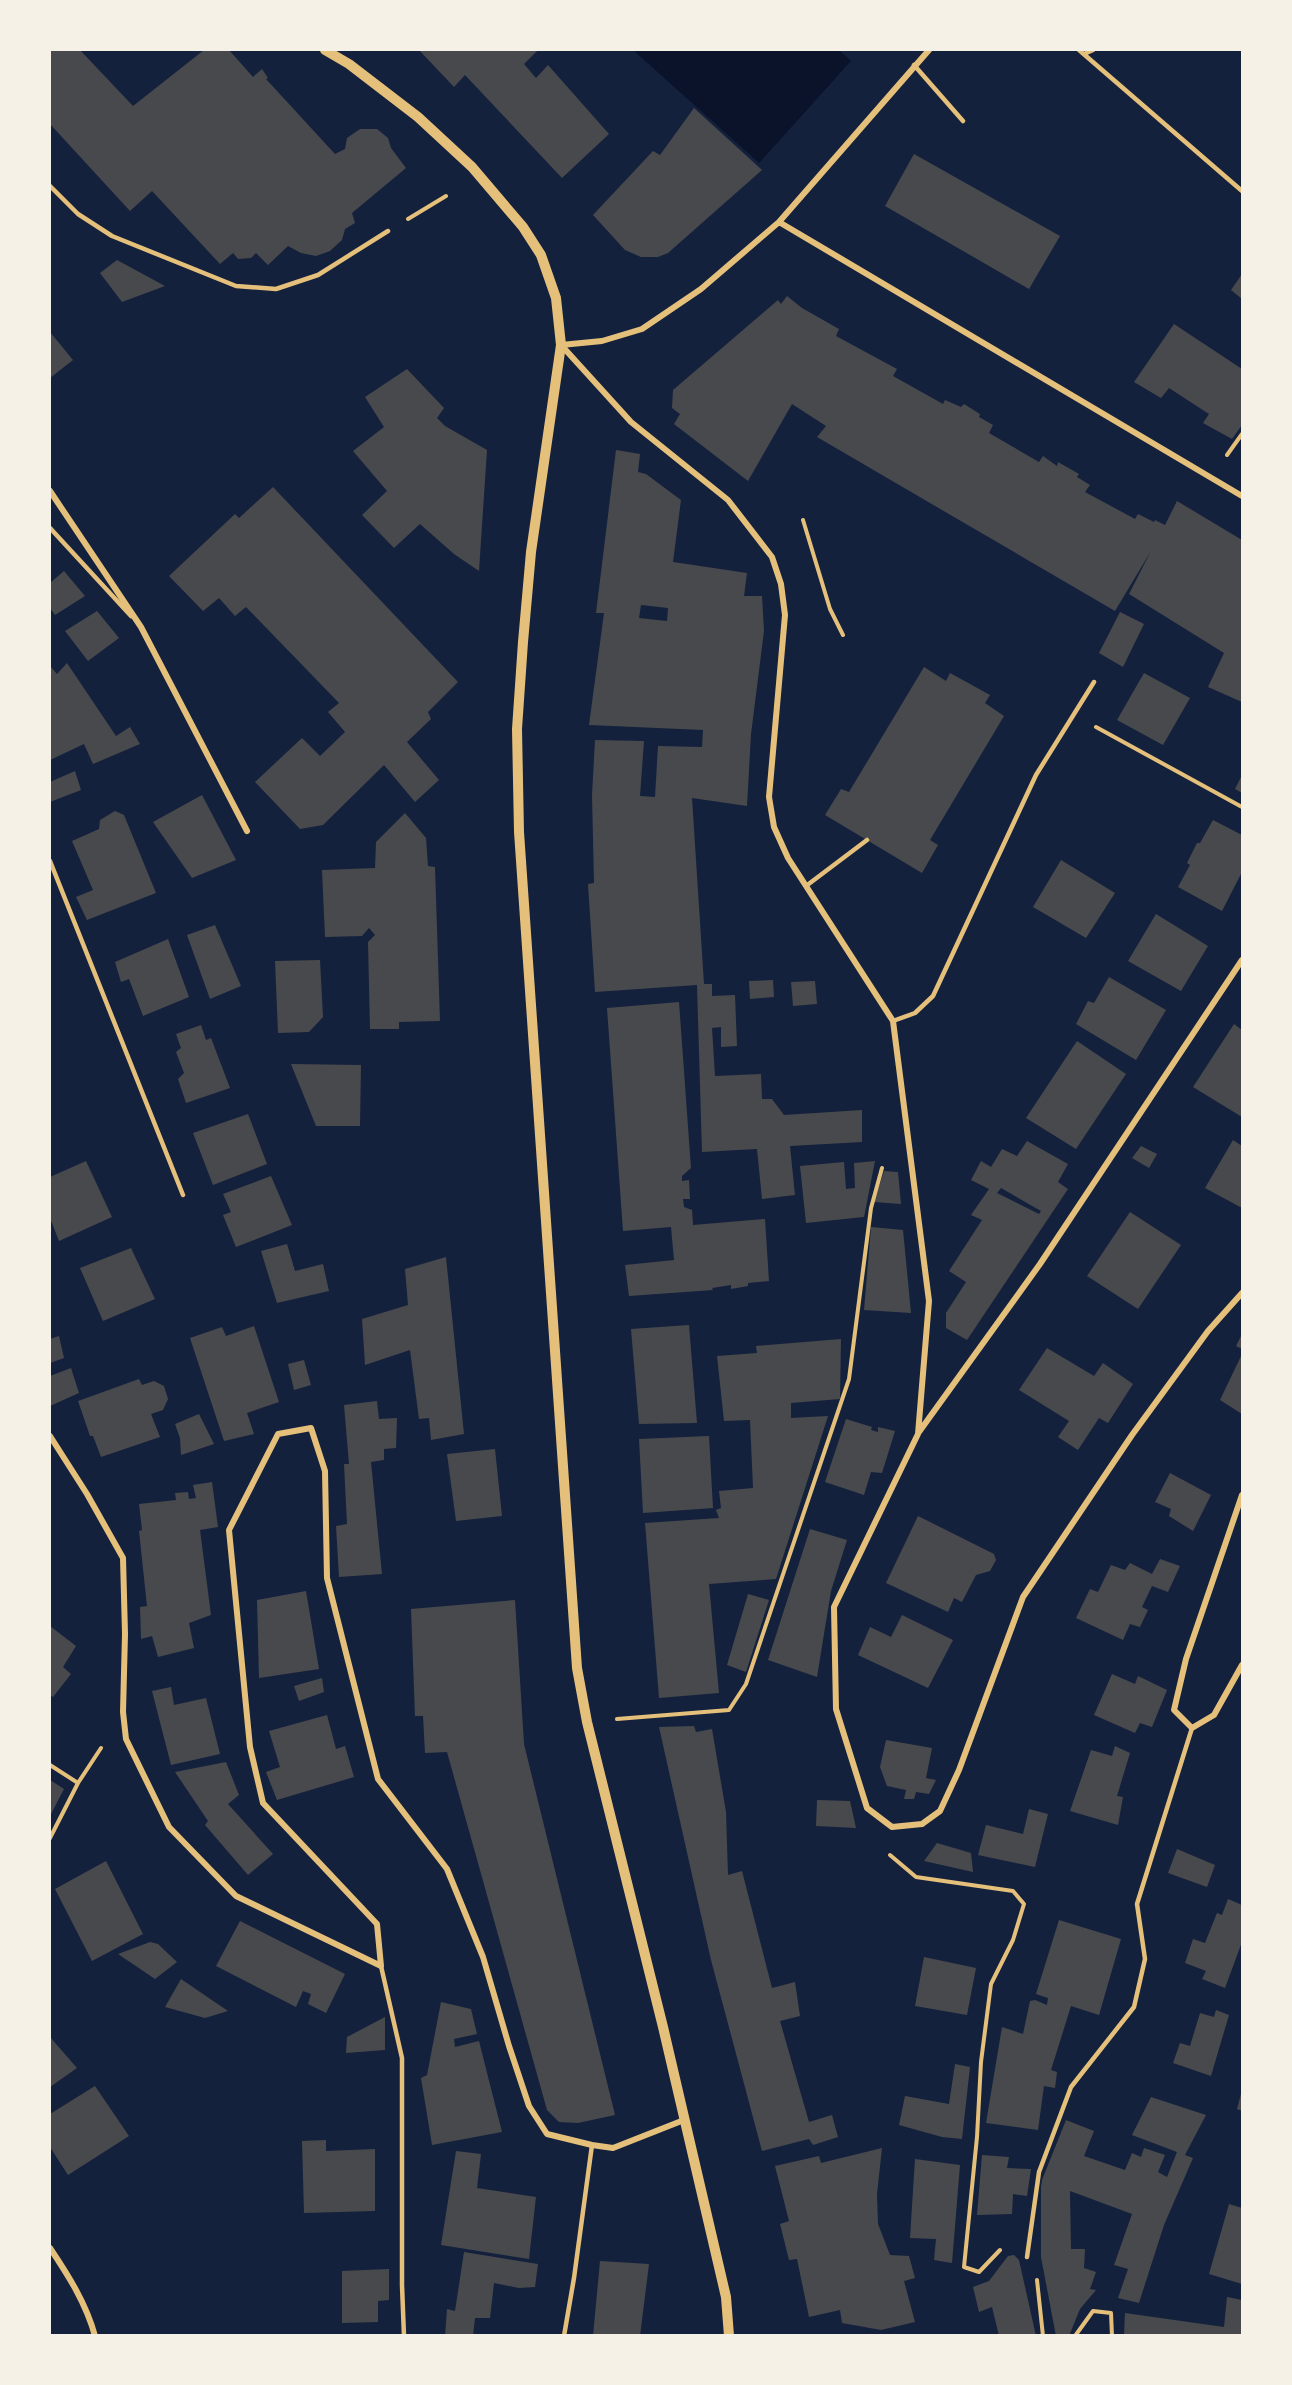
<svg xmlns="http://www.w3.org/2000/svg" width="1292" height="2385" viewBox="0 0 1292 2385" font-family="Manrope,sans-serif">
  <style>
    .water { fill: #0b132b }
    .building { fill: #48494c; fill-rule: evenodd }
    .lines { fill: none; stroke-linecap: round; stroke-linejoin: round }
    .path { stroke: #e5c07b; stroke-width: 4 }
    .service { stroke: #e5c07b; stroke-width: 4.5 }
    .minor { stroke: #e5c07b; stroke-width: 6 }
    .tertiary { stroke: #e5c07b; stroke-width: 10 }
  </style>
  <rect width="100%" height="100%" fill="#14213d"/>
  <path class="water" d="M633,50H839L851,61L759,163Z"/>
  <path class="building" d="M50,50H80L133,106L204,50H229L253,77L262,69L268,78L266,79L335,154L345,149L347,138L360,129H377L388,138L391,148L406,168L352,213L355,223L345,229L342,240L330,251L316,256L301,253L288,246L268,265L256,253L251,258L238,259L233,253L220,264L152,191L130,211L50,124Z
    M419,50H538L524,64L536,78L548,65L609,134L562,178L465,75L454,87Z
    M694,108L762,170L668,253L658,257H641L625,250L593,215L653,151L660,155Z
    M914,154L1060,236L1029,289L885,206Z
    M117,260L165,286L122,302L100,273Z
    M1242,274V299L1231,290Z
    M787,296L802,308L839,329L836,336L897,369L893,376L943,404L945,400L961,407L964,404L980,414L979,417L993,425L989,433L1039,462L1043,456L1057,466L1058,462L1079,474L1077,477L1090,485L1085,492L1135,519L1138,514L1154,522L1155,520L1165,525L1177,501L1242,540V702L1208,687L1224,653L1129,594L1151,551L1115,611L817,437L826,426L792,404L748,481L674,424L680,414L672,408L673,390L778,300L781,304Z
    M1174,324L1242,369V425L1232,439L1203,423L1209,414L1169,388L1161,398L1134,382Z
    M50,332L73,360L50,378Z
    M407,369L444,408L437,418L445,426L487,450L479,571L454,554L420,524L394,548L362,515L387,491L353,451L384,427L365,397Z
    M616,450L640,454L638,472L646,474L681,500L673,562L747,573L744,596H762L764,631L751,734L747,806L692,798L704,984H712V996L735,995L737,1046L721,1047V1027L712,1028L715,1076L761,1074L762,1099H772L784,1115L862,1110V1142L790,1146L795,1195L762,1199L757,1149L702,1152L697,985L595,992L588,884L594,883L592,795L595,740L644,741L640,796L655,797L658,746L702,747L703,730L589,725L604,613H596ZM641,605L668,608L667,621L639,618Z
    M273,487L458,682L428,712L431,719L407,742L439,780L415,802L384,765L323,825L300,829L255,782L302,738L320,756L345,732L328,712L339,703L246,607L235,616L219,598L203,611L169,576L235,514L239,518Z
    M64,571L85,596L55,615L50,608V583Z
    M97,611L119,638L88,661L65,631Z
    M1120,612L1144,624L1123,667L1099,653Z
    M67,663L116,736L130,727L140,744L93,764L84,744L50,760V666L57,674Z
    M924,667L946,681L950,673L990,695L985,703L1004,716L930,840L938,845L922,873L825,815L841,789L849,792Z
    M1144,673L1190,698L1163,745L1117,720Z
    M75,771L81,790L50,802V782Z
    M1242,775V793L1235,789Z
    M202,795L236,860L192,878L153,822Z
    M115,811L124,815L156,893L87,920L76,897L93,890L72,841L99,829L100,820Z
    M405,813L426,838L428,866L435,867L440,1021L399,1022V1029H370L368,942L375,935L369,928L362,936L325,937L322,870L375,868L376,842Z
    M1213,820L1242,835V872L1222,911L1178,887L1190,865L1187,863L1197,843H1200Z
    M1061,860L1115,893L1086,938L1033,907Z
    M1156,914L1208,946L1181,991L1128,961Z
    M215,925L241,986L210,999L187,935Z
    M168,939L189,997L143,1016L129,979L121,982L115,962Z
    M320,960L323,1017L309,1032L278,1033L275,961Z
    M1109,977L1166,1010L1136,1060L1076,1024L1088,1001L1094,1003Z
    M773,980L774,997L750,999L749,981Z
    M815,981L817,1004L793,1006L791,982Z
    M679,1002L691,1168L682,1176V1181L689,1180L690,1199H683L684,1207L692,1210L693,1225L765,1219L769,1281L748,1283V1286L731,1289V1285L712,1288L713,1290L629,1296L625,1265L674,1260L671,1227L623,1231L607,1008Z
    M1234,1024L1242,1030V1117L1193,1087Z
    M201,1025L206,1040L211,1038L230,1088L186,1103L178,1079L184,1073L176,1052L181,1048L176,1034Z
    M1077,1041L1126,1074L1076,1149L1026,1118Z
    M291,1064L361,1065L360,1126H316Z
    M248,1114L267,1164L213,1185L193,1133Z
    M1233,1140L1242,1146V1208L1205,1188Z
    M1027,1141L1068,1164L1058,1182L1068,1189L967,1340L946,1328V1313L966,1282L949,1271L982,1220L971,1215L989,1189L971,1180L981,1161L991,1167L1002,1149L1017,1156ZM1001,1188L1041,1211L1039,1214L997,1193Z
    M1141,1146L1157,1154L1149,1168L1132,1158Z
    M86,1161L112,1217L59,1241L50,1218V1177Z
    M875,1161L864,1217L806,1223L800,1166L844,1162L846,1189L855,1188L854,1163Z
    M884,1171L898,1172L901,1204L874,1202Z
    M271,1176L292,1225L236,1247L223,1215L231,1212L223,1194Z
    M1130,1212L1181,1245L1138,1309L1087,1276Z
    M871,1227L903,1230L911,1313L864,1310Z
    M287,1244L295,1271L323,1264L329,1291L277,1303L261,1251Z
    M131,1248L155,1299L103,1321L80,1268Z
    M446,1257L464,1434L431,1440L429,1418L419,1419L410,1350L365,1365L362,1319L408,1305L405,1269Z
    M689,1325L697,1423L639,1424L631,1329Z
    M254,1326L279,1402L247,1413L254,1434L224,1441L190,1338L222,1327L226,1336Z
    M1242,1334V1349L1236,1346Z
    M59,1336L64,1358L50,1363V1339Z
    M841,1339L840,1399L791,1403V1418L828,1416L776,1579L709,1584L719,1693L659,1698L645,1523L719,1518L716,1510L721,1508L719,1491L753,1488L750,1420L724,1421L717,1356L757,1353L756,1346Z
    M1047,1348L1094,1376L1103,1363L1133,1384L1108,1423L1099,1418L1078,1450L1058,1437L1069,1421L1019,1390Z
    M1242,1354V1414L1220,1400Z
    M304,1360L311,1385L294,1390L288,1364Z
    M71,1368L79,1393L50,1406V1376Z
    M139,1379L142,1385L154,1381L164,1386L168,1399L163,1410L151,1414L160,1437L101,1457L93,1436H90L78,1401Z
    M377,1401L379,1419L397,1418L396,1448L384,1449V1460L371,1462L382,1574L339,1577L336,1526L347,1524L344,1464H349L344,1405Z
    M199,1414L214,1444L181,1455L180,1438L175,1424Z
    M846,1419L872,1427L871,1430L878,1432V1427L895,1431L882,1473L871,1472L864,1495L825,1482Z
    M709,1436L713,1508L643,1513L639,1439Z
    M495,1449L502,1516L456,1521L447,1454Z
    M1170,1473L1211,1495L1193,1531L1169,1516L1171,1509L1155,1502Z
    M212,1482L218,1527L200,1530L211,1615L189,1623L194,1648L158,1657L152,1636L141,1639L140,1607L147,1606L139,1531L142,1530L139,1504L176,1500L175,1493L188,1492L189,1499L196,1498L193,1485Z
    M918,1516L994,1554L996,1560L990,1571L976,1575L962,1602L954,1598L948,1612L886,1583Z
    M810,1529L847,1540L831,1591L817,1677L768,1660Z
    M1160,1559L1180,1566L1168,1592L1152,1586L1142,1607L1148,1610L1140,1627L1130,1624L1123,1640L1076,1618L1090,1589L1098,1592L1111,1565L1125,1570L1130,1563L1152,1574Z
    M306,1591L319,1669L259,1678L257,1600Z
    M748,1594L769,1600L746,1672L727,1665Z
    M515,1600L524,1744L615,2115L578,2123L559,2122L547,2110L447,1752L425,1753L423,1716H415L411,1609Z
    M902,1615L953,1640L928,1688L858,1655L870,1627L891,1637Z
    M50,1626L76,1646L63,1667L71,1674L53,1697L50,1695Z
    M1112,1674L1135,1684L1138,1676L1167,1690L1152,1727L1140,1723L1135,1733L1094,1715Z
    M322,1678L324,1692L299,1701L294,1686Z
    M171,1687L174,1705L206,1698L220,1754L171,1765L152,1691Z
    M327,1715L336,1749L345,1746L354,1777L277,1800L266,1772L280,1767L269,1731Z
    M694,1726L696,1732L712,1729L726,1812L728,1875L742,1871L772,1988L795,1982L800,2016L780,2021L809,2122L832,2115L838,2137L813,2145L809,2139L762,2151L711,1960L659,1727Z
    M886,1740L932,1748L926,1778L936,1780L929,1794L916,1792L914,1799H904L906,1790L887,1786L880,1767Z
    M1115,1746L1130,1753L1117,1796L1123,1797L1118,1825L1070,1811L1091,1750L1112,1756Z
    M226,1762L239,1795L228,1804L273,1854L248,1875L205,1825L208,1821L175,1772Z
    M50,1780L64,1789L50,1816Z
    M817,1800L850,1801L856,1828L816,1826Z
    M1029,1809L1048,1814L1035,1867L978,1855L986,1825L1023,1834Z
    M937,1843L971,1853L973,1872L924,1861Z
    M1177,1849L1215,1865L1207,1887L1168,1873Z
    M106,1861L143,1934L92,1961L55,1889Z
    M1228,1899L1242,1905V1942L1225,1988L1202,1979L1206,1971L1185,1963L1193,1939L1205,1943L1217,1913L1222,1915Z
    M1059,1920L1121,1939L1099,2015L1071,2006L1051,2070L1057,2072L1055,2088L1044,2086L1038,2130L986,2123L1002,2027L1023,2034L1030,2001L1035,2000L1047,2005L1048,1998L1036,1994Z
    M240,1921L345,1974L326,2013L308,2004L311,1994L303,1991L296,2007L216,1966Z
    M150,1942L158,1944L177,1962L155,1979L118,1954Z
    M924,1957L976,1968L967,2015L915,2006Z
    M181,1979L228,2011L205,2018L165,2007Z
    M441,2002L471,2009L477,2034L454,2039L455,2047L479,2041L502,2132L432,2145L421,2078L427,2075Z
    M1216,2010L1229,2015L1211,2076L1173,2063L1180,2043L1190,2046L1200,2013L1214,2017Z
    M385,2017V2050L346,2053L347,2037Z
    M50,2037L77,2068L50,2087Z
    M955,2064L970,2067L962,2139L942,2137L899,2125L905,2096L949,2104Z
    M95,2086L129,2136L68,2175L50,2147V2114Z
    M1242,2090V2111L1237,2109Z
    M1151,2097L1206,2115L1185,2155L1193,2158L1164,2225L1139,2303L1118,2298L1128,2269L1114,2265L1132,2214L1070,2191L1071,2249H1085L1084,2268L1096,2272L1090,2289L1096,2290L1080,2309L1069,2336H1056L1041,2257V2187L1042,2180L1066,2120L1094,2131L1084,2156L1125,2170L1132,2153L1141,2157L1144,2148L1165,2155L1158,2172L1167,2177L1177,2152L1132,2135Z
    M326,2140V2151L375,2149V2211L304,2213L302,2141Z
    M882,2148L877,2194L878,2224L890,2255L909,2256L915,2278L904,2281L915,2322L881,2330L842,2323L840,2310L809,2317L797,2259L789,2260L780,2224L789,2221L775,2166L819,2156L821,2163Z
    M456,2151L481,2154L477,2188L536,2197L529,2259L441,2245Z
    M982,2155L1009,2157L1007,2168L1031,2169L1027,2196L1013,2194L1012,2214L977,2215Z
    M915,2159L960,2165L952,2263L934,2260L936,2239L910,2238Z
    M1229,2204L1242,2208V2284L1209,2274Z
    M464,2252L538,2264L535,2287L519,2288L494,2283L490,2318H475L473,2336H445L447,2309L455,2311Z
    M1014,2255L1019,2260L1036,2336H999L992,2307L979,2312L973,2287L989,2281L1008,2256Z
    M600,2261L649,2264L640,2336H593Z
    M389,2269V2300L378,2301V2322L342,2323V2271Z
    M1227,2297L1242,2300V2336H1124L1125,2313L1224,2327Z"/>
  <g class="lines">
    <path class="path" d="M408,219L446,196
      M1227,455L1242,434
      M803,520L830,609L843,635
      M1096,727L1242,807
      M617,1719L729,1710L746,1684L849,1379L871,1208L882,1168
      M50,1765L78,1783
      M50,1838L78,1783L101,1748
      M890,1855L916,1877L1013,1891L1024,1904L1013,1940L991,1984L981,2062L977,2137L964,2267L979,2272L1000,2250
      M1037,2280L1043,2336
      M1075,2336L1093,2311L1111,2313L1112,2336"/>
    <path class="service" d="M1079,50L1242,191
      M1084,54L1093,50
      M914,65L963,121
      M50,186L78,214L112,236L236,286L276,289L318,275L388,231
      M50,528L131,616
      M50,861L183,1195
      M806,886L867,840
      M893,1021L915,1013L933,996L1036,775L1094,682
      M381,1966L402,2058V2285L404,2336
      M1027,2257L1039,2172L1071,2087L1134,2007L1145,1959L1137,1904L1192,1728
      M564,2336L574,2278L592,2145"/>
    <path class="minor" d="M779,222L1242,496
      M561,345L602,341L642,329L701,289L779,222L929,50
      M562,346L631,422L728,500L772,557L781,584L785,615L769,797L774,827L788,858L893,1021L929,1301L918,1434L834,1607L836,1709L867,1808L892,1827L922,1824L940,1811L959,1770L1023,1597L1132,1435L1208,1331L1242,1293
      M50,491L141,627L247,831
      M919,1432L1040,1264L1242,960
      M50,1436L87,1494L123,1558L125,1634L123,1712L126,1739L169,1827L236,1896L381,1966L377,1924L263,1803L250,1747L229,1530L278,1434L311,1428L325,1471L327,1578L378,1779L447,1869L483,1957L509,2046L529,2106L547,2134L592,2145L613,2148L684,2120
      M1242,1495L1186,1659L1174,1710L1192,1728L1214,1715L1242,1665
      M50,2248C68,2275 86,2303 95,2336"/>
    <path class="tertiary" d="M325,50L349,64L418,117L472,167L523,227L541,255L556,298L561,345L531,552L523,642L517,729L519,832L577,1668L587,1722L663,2027L726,2297L729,2336"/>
  </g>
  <rect width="1292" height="2385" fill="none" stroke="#f6f1e7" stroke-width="102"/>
</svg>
